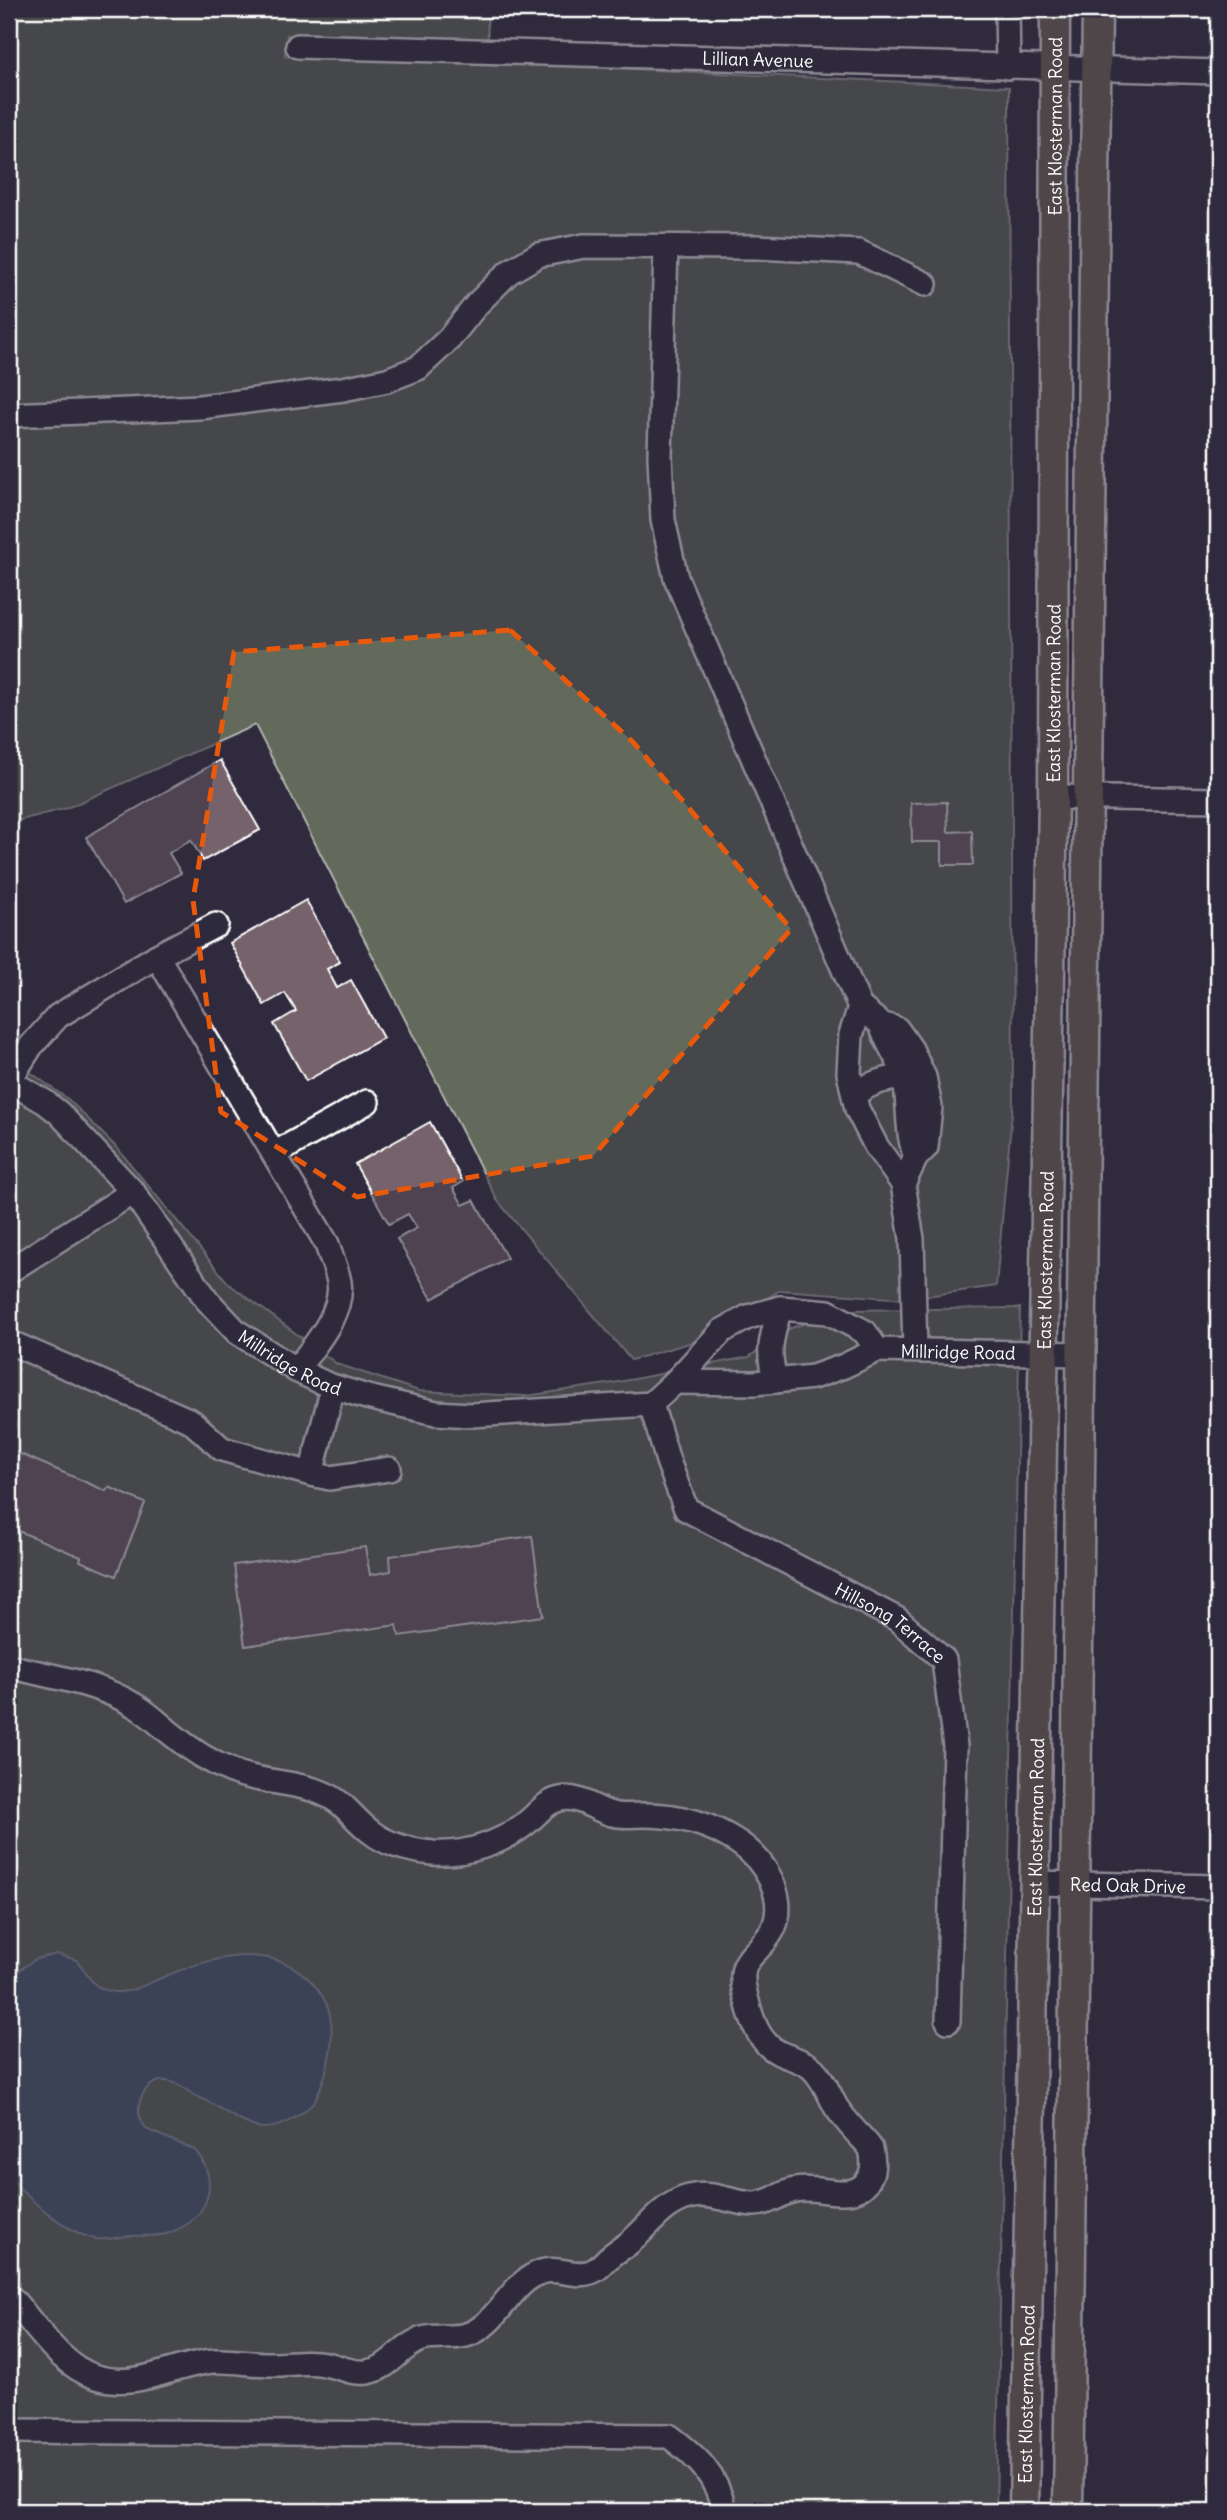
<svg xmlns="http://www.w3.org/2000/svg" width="1227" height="2520" viewBox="0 0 1227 2520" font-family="Delius,sans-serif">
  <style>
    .green { fill: #646a5c; stroke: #b2b4ae; stroke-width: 2 }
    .water { fill: #4b6076; stroke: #93a0ad; stroke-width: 2 }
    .building { fill: #76626b; stroke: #fff; stroke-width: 2 }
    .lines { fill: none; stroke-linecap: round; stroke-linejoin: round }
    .minor-casing { stroke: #fff; stroke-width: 28 }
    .major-casing { stroke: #fff; stroke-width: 33 }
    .minor { stroke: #2f2a3d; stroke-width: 23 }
    .major { stroke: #77695c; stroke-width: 28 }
    .marked { fill: none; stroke: #e8590c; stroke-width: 5; stroke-dasharray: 14 9; stroke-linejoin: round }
    .labels { text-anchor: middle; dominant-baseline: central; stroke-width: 5; stroke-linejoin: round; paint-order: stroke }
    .street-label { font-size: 18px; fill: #fff; stroke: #2f2a3d }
  </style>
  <rect width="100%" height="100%" fill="#2f2a3d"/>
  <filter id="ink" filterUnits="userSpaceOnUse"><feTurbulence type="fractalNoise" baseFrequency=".0143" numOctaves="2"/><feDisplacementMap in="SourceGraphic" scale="14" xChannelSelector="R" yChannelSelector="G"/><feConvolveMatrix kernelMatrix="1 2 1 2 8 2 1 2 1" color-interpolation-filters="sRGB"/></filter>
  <g filter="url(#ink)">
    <path class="green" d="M9,9H487L488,41L287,35L285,56L488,62L1009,87L1013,1102L996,1286L905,1299L780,1290L706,1338L631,1360L497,1200L255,725L67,808L9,823Z
      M9,1057L69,1100L118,1149L229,1284L337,1364L419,1391L526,1396L613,1383L749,1357L785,1330L845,1310L1020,1308L996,2511H9Z"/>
    <path class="water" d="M57,1954L77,1960C90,1977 91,1989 115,1992C132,1993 151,1982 166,1976C220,1953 287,1939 323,1997C340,2025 329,2072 315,2100C309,2109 300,2115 291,2120C261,2137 246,2124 219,2108C210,2102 200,2098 191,2093C184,2088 176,2082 167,2081C142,2078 129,2114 148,2130L195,2150C221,2181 209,2218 172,2232C159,2238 142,2235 129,2236C118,2237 107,2240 96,2239C70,2235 25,2197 9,2176V1977L36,1959Z"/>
    <path class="building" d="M220,760L260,830L203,861L191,840L169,853L181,873L124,904L86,837Z
      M947,802L948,832L972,831L973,865H942V842H912L911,803Z
      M306,900L340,962L327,969L337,988L351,980L383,1038L306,1081L274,1024L296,1011L285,993L264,1005L230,943Z
      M430,1122L463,1182L453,1188L463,1205L474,1200L507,1258L432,1299L397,1239L417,1228L408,1214L389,1224L355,1164Z
      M9,1449L106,1491L109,1487L145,1503L116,1576L80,1561L81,1557L9,1527Z
      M532,1536L543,1616L399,1636L397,1625L245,1646L234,1565L365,1547L370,1575L391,1571L390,1556Z"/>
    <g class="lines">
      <g class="minor-casing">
        <g id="minor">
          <path d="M1007,9L1008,67"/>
          <path id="s1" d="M298,46L1218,72"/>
          <path d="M666,247L660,456L663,520L676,578L860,1007L881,1024L897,1029L911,1049L924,1077L930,1107L926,1147L916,1157L903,1184"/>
          <path d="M9,415L200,407L343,389L387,380L418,368L449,339L477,304L509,272L538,255L584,246L756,247L859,252L925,284"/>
          <path d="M1053,797L1218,800"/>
          <path d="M157,956L216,925"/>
          <path d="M860,1007L851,1035L849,1073L857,1109L876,1146L903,1184L912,1239L915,1350"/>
          <path d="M881,1024C886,1044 901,1059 905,1080C910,1106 906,1132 916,1157"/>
          <path id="s2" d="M9,1081L45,1102L59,1113L133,1192L207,1300L237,1332L296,1370L328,1385L367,1397L436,1413L471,1415L651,1404L675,1382L722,1331L748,1317L780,1308L828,1312L865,1332L877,1350"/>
          <path d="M9,1081L31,1046L58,1016L157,956L327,1244C330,1256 337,1269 339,1282C344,1313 313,1347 296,1370"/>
          <path d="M854,1094C877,1079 890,1078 917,1077"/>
          <path d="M274,1154L367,1102"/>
          <path d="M9,1271L133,1192"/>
          <path d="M9,1342L191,1421L222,1449L311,1474"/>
          <path d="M776,1381C766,1352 772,1336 780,1308"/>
          <path id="s3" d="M675,1382L755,1383L813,1377L844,1366L877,1350L1080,1354"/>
          <path d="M333,1387L311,1474L330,1478L389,1469"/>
          <path id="s4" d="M651,1404L668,1461L686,1509L897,1619L944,1660L955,1746L948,2021"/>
          <path d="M9,1666C50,1677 97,1682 134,1705C147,1712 157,1722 169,1732C188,1748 211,1763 234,1772C262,1783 292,1781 320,1792C346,1802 351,1817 371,1832C387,1845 413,1851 433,1853C465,1855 500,1844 525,1824C537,1815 545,1802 560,1799C581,1795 594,1810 612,1814C623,1817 634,1815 645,1815C678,1815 711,1824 739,1843C764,1860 787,1896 774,1927C761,1956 735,1954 745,1993C749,2010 754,2030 766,2043C779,2058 800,2057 813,2069C824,2080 829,2094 836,2107C842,2116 849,2124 857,2133C860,2136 868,2144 871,2149C873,2156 873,2164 872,2171C861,2208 821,2184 795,2190C780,2193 769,2204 754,2204C731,2203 713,2191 689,2197C662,2204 649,2227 629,2243C623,2248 616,2251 611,2256C605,2260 601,2267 595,2270C579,2280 558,2266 541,2272C509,2283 498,2326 466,2335C452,2339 437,2335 422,2339C400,2346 390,2369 367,2372C351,2374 339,2366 324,2364C306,2360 287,2365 269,2364C251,2364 233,2360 214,2361C174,2364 137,2390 96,2377C58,2365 35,2323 9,2296"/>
          <path id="s5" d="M1035,1883L1218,1887"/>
          <path d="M9,2431L669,2436C697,2457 717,2475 724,2511"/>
        </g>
      </g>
      <g class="major-casing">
        <g id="major">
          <path id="s6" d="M1024,2511L1053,797L1055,9"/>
          <path d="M1068,2511L1097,9"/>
        </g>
      </g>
      <use href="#minor" class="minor"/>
      <use href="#major" class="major"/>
    </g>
  </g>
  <path d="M0 0H1227V2520H0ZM510,630L633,742L791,929L593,1156L357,1197L221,1112L193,900L234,652Z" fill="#2f2a3d" fill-opacity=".55" fill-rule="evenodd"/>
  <path class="marked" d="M510,630L633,742L791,929L593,1156L357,1197L221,1112L193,900L234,652Z"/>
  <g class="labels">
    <g class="street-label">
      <text stroke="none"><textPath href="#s1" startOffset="460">Lillian Avenue</textPath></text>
      <text stroke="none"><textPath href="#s6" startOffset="2385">East Klosterman Road</textPath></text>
      <text stroke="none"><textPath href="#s6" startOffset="1818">East Klosterman Road</textPath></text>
      <text stroke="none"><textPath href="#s6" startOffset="1251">East Klosterman Road</textPath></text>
      <text stroke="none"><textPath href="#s3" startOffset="289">Millridge Road</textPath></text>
      <text stroke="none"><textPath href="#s2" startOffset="404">Millridge Road</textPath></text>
      <text stroke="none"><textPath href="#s4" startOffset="345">Hillsong Terrace</textPath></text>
      <text stroke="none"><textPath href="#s6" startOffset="684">East Klosterman Road</textPath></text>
      <text stroke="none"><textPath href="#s5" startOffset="93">Red Oak Drive</textPath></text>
      <text stroke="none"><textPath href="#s6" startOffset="117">East Klosterman Road</textPath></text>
    </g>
  </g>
  <rect width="1227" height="2520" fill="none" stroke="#2f2a3d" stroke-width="35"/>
  <rect x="18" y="18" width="1192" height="2485" fill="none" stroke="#fff" stroke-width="2.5" filter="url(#ink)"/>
</svg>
